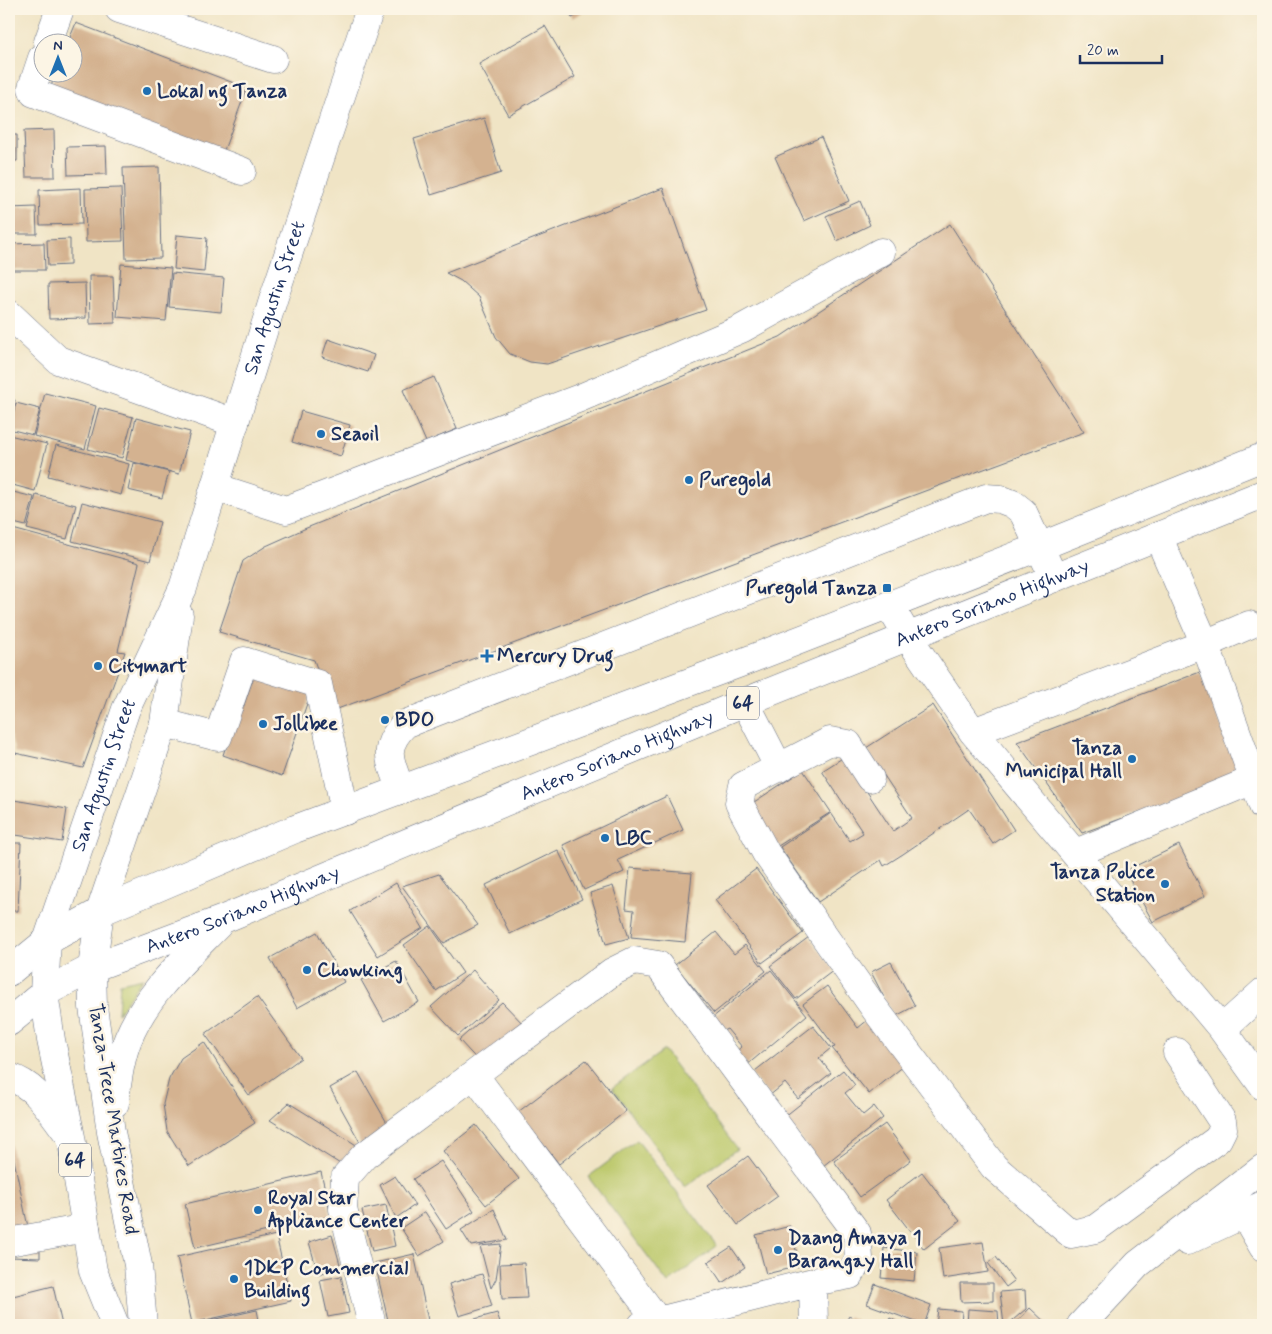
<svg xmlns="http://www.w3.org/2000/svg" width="1272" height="1334" viewBox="0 0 1272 1334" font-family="Mynerve,sans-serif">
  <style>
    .green { fill: #bbc86a; stroke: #6b7c64 }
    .building { fill: #d4b290 }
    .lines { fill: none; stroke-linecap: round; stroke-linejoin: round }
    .minor-casing { stroke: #666e82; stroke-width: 29 }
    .major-casing { stroke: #666e82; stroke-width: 29 }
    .minor { stroke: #fff; stroke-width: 28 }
    .major { stroke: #fff; stroke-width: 28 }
    .poi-dot { fill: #1f6fb2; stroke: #fcf5e5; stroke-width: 2 }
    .labels { text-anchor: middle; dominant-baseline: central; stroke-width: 5; stroke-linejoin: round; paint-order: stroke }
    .shield { fill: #fcf5e5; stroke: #5e6a86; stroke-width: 1 }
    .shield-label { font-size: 19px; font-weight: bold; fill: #1b2f5e }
    .poi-label { font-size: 20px; font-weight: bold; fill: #1b2f5e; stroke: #fcf5e5; text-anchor: start }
    .street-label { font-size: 20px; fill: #1b2f5e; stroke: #fcf5e5 }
  </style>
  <rect width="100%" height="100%" fill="#fcf5e5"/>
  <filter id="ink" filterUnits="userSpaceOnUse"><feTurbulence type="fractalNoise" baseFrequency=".02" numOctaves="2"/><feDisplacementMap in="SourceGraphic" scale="10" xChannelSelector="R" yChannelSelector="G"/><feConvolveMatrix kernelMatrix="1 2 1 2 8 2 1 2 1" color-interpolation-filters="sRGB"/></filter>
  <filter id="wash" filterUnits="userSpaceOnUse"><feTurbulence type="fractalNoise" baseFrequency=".0096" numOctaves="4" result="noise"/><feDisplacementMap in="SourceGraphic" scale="20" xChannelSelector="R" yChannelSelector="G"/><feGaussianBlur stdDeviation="1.12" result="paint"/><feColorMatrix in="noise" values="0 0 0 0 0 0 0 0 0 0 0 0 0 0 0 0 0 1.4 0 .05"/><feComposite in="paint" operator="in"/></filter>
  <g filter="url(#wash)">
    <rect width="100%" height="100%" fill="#f0e4c5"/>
    <path class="green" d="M143,978L118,1013L120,983Z
      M664,1050L737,1149L685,1187L612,1088Z
      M637,1140L717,1246L668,1283L588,1177Z"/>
    <g id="blocks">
      <path class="building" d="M566,9H588L572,18Z
        M76,23L247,88L220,161L48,95L56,72H72V42H68Z
        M545,26L575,77L508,115L479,64Z
        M9,113H12V133H9Z
        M484,118L501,173L431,195L414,139Z
        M54,130L55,177H26L24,131Z
        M9,135H17V161H9Z
        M821,137L849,201L804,221L775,157Z
        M106,146L107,174L68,175L67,147Z
        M159,167L161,258L126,259L123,168Z
        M81,188L82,224L40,225L39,190Z
        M121,188L123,241L86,242L85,189Z
        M663,188L706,310L547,364L530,362L510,354L496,337L479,297L461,281L446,273Z
        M860,201L870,225L837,241L826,216Z
        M36,207L37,234H9V208Z
        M950,224L1084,432L332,711L314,660L219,632L243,561L266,546L304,529L780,337Z
        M177,235L207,238L204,272L174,269Z
        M70,239V265L48,266L47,240Z
        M44,243L45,270H9V244Z
        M121,264L171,268L166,321L117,317Z
        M172,273L224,278L221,312L169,307Z
        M89,276H113L115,323L90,324Z
        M85,283L86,318L49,319L48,284Z
        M328,339L374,355L368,372L322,357Z
        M434,377L457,429L426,442L403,390Z
        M45,393L96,406L85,449L34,436Z
        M9,398L15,400L9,421Z
        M16,403L40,409L33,435L9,429Z
        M99,408L133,417L122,458L88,449Z
        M301,411L350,425L341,456L292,442Z
        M136,418L190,432L179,474L126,460Z
        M9,435L47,444L35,491L9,484Z
        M56,445L129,464L121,495L48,476Z
        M134,463L169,472L162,498L128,490Z
        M9,491L34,497L26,526L9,522Z
        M36,495L76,505L67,539L27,529Z
        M82,502L160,522L150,561L72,541Z
        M9,528L139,563L118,651L125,652L83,768L15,753L9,727Z
        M1200,672L1241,775L1082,833L1017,742Z
        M255,673L311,692L282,776L223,755L238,710L242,711Z
        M933,705L1014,830L993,844L969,809L903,854L884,866L881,860L818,902L780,847L831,813L850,841L863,833L822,771L844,757L893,831L912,818L866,748Z
        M803,770L831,812L778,846L751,804Z
        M667,796L683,830L618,860L624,872L584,890L563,845Z
        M14,800L67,809L62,842L9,834Z
        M9,843H21L18,911H9Z
        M1179,845L1205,896L1153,922L1125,871Z
        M558,850L582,899L510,934L486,885Z
        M630,868L692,873L685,942L631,937L634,910L626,909Z
        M756,869L803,933L762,963L715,900Z
        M439,874L478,925L444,943L402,886Z
        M396,883L423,928L378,956L350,911Z
        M613,886L629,938L606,944L590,893Z
        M430,926L463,973L436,991L404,945Z
        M317,932L344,982L297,1008L270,958Z
        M716,932L734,954L745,945L766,971L714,1013L675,965Z
        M809,937L834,970L796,999L770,966Z
        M396,961L419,1002L384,1021L361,980Z
        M891,962L915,1006L894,1017L871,972Z
        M473,970L499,1000L458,1036L431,1007Z
        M771,970L807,1015L747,1065L736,1051L742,1047L727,1029L723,1031L712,1018Z
        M827,986L858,1028L869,1019L905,1065L869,1094L832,1048L835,1047L803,1004Z
        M257,997L301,1058L249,1095L205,1034Z
        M502,1002L526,1027L483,1066L459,1040Z
        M813,1026L831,1048L819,1058L831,1073L798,1099L785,1083L769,1096L751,1074Z
        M204,1042L255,1123L189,1166L167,1131L163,1104L169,1079L181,1058Z
        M586,1060L626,1111L559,1164L518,1112Z
        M843,1070L855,1085L845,1093L863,1115L874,1106L883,1118L823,1166L784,1117Z
        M358,1072L390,1128L361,1144L330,1088Z
        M289,1103L358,1146L345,1167L270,1120Z
        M885,1124L911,1160L860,1197L834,1161Z
        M476,1125L519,1179L486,1205L443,1151Z
        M9,1141H10L28,1227L9,1231Z
        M748,1156L778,1196L738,1225L708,1185Z
        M441,1161L474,1211L446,1229L413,1179Z
        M321,1172L331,1216L195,1248L185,1204Z
        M922,1172L960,1221L924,1249L886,1200Z
        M395,1176L415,1205L396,1218L380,1185Z
        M386,1205L395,1246L372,1251L362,1210Z
        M494,1209L507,1240L471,1246L461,1230Z
        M425,1212L444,1241L419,1256L401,1228Z
        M790,1226L800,1266L766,1274L756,1235Z
        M276,1235L291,1301L192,1323L177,1257Z
        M332,1235L341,1268L318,1274L309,1242Z
        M983,1242L988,1272L943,1279L939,1248Z
        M9,1244L40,1245V1258L9,1257Z
        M501,1244L496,1279L491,1288L480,1246Z
        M731,1247L745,1267L722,1283L708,1262Z
        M884,1248L917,1252L914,1281L881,1278Z
        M414,1254L429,1325H389L375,1263Z
        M996,1257L1014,1281L1006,1287L988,1263Z
        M524,1263L527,1298L502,1299L500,1264Z
        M482,1274L492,1306L459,1316L449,1284Z
        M341,1276L349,1313L328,1317L320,1280Z
        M960,1283H993V1301L961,1302Z
        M875,1284L931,1305L924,1325L867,1304Z
        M53,1286L62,1325H9V1297Z
        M1025,1290L1026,1309L1007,1325H1004L1000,1292Z
        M1030,1308L1048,1325H1014Z
        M938,1309L962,1311L961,1325H936Z
        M968,1309L998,1311L999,1325H967Z
        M257,1310L260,1325H195V1324Z
        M497,1313L501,1325H453Z
        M849,1316L865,1325H844Z
        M890,1318L903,1325H886Z"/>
    </g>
  </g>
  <g filter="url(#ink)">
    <use href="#blocks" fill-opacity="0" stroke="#666e82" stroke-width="1"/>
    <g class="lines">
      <g class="minor-casing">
        <path id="minor" d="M119,9L273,59
          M48,42L60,9
          M42,58L32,88L34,93L242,171
          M9,314L58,360L235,423
          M215,487L286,510L580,398L741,329L881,252
          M1158,536L1205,644L1263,806
          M889,605L908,637L973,732L1222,1029L1263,1086
          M745,702L779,768
          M164,723L218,737L244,661L318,684L345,811
          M973,732L1205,644L1249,625
          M870,778L848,744L830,741L743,786L739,803L766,853L875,1009L994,1167L1071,1234L1095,1229L1218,1139L1223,1129L1222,1121L1177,1052
          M401,790C390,761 381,748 405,724L986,498L1000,499L1013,504L1023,512L1054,578
          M1076,853L1253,780
          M1222,1029L1263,992
          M474,1075L658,1321
          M1244,1214L1263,1247
          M1187,1241L1263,1205
          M9,1242L86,1228
          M813,1282L814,1325
          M372,1325L343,1209L345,1178L364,1156L612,972L634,961L658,965L857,1233L859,1258L850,1275L813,1282L642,1325
          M1081,1325L1138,1264L1263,1168"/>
      </g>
      <g class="major-casing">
        <g id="major">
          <path d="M9,972L47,941L100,912L295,829L738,664L1039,547L1263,457"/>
          <path id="s1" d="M9,1022L44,993L92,968L226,918L745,702L1263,494"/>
          <path d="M9,1077C36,1085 50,1110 66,1131"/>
          <path d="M115,1103C117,1082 120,1059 128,1039C147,993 184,960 218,925"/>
          <path id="s2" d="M115,1325L93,1271L71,1137L51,1040L44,993L47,941L126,709L183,588L274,297L370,9"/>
          <path d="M143,1325L138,1265L111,1132L93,1007L92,968L100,912L164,723L179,615"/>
        </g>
      </g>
      <use href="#minor" class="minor"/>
      <use href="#major" class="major"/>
    </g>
  </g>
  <g class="poi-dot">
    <circle cx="147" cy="91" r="5"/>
    <circle cx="321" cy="434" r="5"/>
    <circle cx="689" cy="480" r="5"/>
    <rect x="882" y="583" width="10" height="10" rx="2.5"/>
    <path d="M484.5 648.5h5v5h5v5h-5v5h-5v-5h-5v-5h5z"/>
    <circle cx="98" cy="666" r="5"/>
    <circle cx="385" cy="720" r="5"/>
    <circle cx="263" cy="724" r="5"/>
    <circle cx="1132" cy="759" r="5"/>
    <circle cx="605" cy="838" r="5"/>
    <circle cx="1165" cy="884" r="5"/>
    <circle cx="307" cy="970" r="5"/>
    <circle cx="258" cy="1210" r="5"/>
    <circle cx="778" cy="1250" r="5"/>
    <circle cx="234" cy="1279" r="5"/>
  </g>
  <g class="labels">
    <g class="shield">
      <rect x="727" y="686.5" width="32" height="33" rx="4"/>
      <rect x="59" y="1143.5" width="32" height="33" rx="4"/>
    </g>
    <g class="shield-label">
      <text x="743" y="703">64</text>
      <text x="75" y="1160">64</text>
    </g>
    <g class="poi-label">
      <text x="157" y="91">Lokal ng Tanza</text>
      <text x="331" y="434">Seaoil</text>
      <text x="699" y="480">Puregold</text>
      <text x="877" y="588" text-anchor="end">Puregold Tanza</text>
      <text x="497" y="656">Mercury Drug</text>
      <text x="108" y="666">Citymart</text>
      <text x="395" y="720">BDO</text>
      <text x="273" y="724">Jollibee</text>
      <text x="1122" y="748" text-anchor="end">Tanza<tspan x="1122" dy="23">Municipal Hall</tspan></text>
      <text x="615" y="838">LBC</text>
      <text x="1155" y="872" text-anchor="end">Tanza Police<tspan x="1155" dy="23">Station</tspan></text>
      <text x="317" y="970">Chowking</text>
      <text x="268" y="1198">Royal Star<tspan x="268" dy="23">Appliance Center</tspan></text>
      <text x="788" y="1238">Daang Amaya 1<tspan x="788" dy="23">Barangay Hall</tspan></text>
      <text x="244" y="1268">1DKP Commercial<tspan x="244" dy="23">Building</tspan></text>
    </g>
    <g class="street-label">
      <text stroke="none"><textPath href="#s2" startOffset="1076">San Agustin Street</textPath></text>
      <text stroke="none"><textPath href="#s1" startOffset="1071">Antero Soriano Highway</textPath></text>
      <text stroke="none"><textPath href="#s1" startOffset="666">Antero Soriano Highway</textPath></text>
      <text stroke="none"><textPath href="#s2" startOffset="568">San Agustin Street</textPath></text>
      <text stroke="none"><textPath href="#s1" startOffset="261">Antero Soriano Highway</textPath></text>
      <text transform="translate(113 1119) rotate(81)">Tanza-Trece Martires Road</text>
    </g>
  </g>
  <rect width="1272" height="1334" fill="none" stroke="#fcf5e5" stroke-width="30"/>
  <g transform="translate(58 58)"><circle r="24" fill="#fcf5e5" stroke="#a2a6af"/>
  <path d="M0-4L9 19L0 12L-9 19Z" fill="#1f6fb2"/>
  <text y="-8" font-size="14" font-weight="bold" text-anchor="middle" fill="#1b2f5e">N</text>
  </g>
  <path d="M1080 55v8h82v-8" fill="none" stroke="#1b2f5e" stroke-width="2.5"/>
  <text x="1087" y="55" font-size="15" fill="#1b2f5e" stroke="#fcf5e5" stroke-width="4" paint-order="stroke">20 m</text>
</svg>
